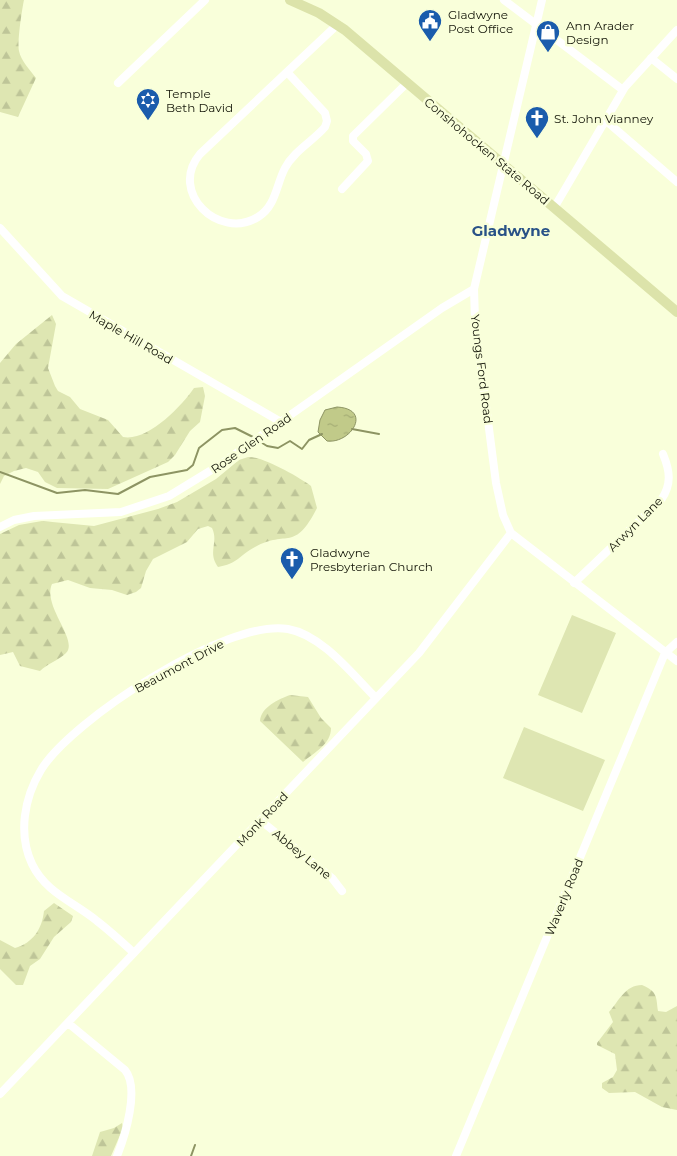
<svg xmlns="http://www.w3.org/2000/svg" width="677" height="1156" viewBox="0 0 677 1156" font-family="Montserrat,sans-serif">
  <style>
    .forest { fill: url(#forest-firs) }
    .garden { fill: #dee6b2 }
    .water { fill: url(#water-ripples); stroke: #8d9463 }
    .lines { fill: none; stroke-linecap: round; stroke-linejoin: round }
    .stream { stroke: #8d9463; stroke-width: 2 }
    .minor { stroke: #fff; stroke-width: 8 }
    .major { stroke: #dce3aa; stroke-width: 10 }
    .labels { text-anchor: middle; dominant-baseline: central; stroke-width: 5; stroke-linejoin: round; paint-order: stroke }
    .poi-label { font-size: 12px; fill: #141609; stroke: #f9ffda; text-anchor: start }
    .street-label { font-size: 12px; fill: #141609; stroke: #f9ffda }
    .quarter-label { font-size: 15px; font-weight: bold; fill: #295287; stroke: #f9ffda }
  </style>
  <defs>
    <pattern id="forest-firs" width="22" height="20" patternUnits="userSpaceOnUse" patternTransform="scale(1.25)"><rect width="22" height="20" fill="#dee6b2"/><path d="M5 1l3.5 6h-7zM16 11l3.5 6h-7z" fill="#bec598"/></pattern>
    <pattern id="water-ripples" width="26" height="14" patternUnits="userSpaceOnUse" patternTransform="scale(1.25)"><rect width="26" height="14" fill="#c1ca89"/><path d="M2 4q2-2 4 0t4 0M15 11q2-2 4 0t4 0" fill="none" stroke="#a5ad75"/></pattern>
  </defs>
  <rect width="100%" height="100%" fill="#f9ffda"/>
  <path class="forest" d="M0,0H24C22,9 17,43 19,51C21,61 30,70 36,78L18,117L0,112Z
    M52,315L56,324L48,368L55,386L58,391L70,397L80,409L108,420L123,437C147,442 181,407 194,388L203,387L205,396L200,422L190,431L175,455L168,462L108,489L57,488L45,482L38,472L26,468L14,471L4,476L0,484V363L16,344Z
    M248,457C262,456 299,477 311,486L317,508C294,553 288,529 255,547C240,555 237,564 218,567C207,552 219,543 212,528L208,526L198,529L187,542L153,559L146,571L141,588L136,592L127,595L112,590L90,588L68,580L52,584C42,606 79,640 66,653C59,660 47,664 40,671L20,666L13,652L0,655V534L19,525L42,521L94,526L158,509L177,502L216,479L239,460Z
    M290,695L308,697L321,718L331,728C331,744 315,752 303,762L260,721C261,707 279,699 290,695Z
    M54,903L73,916L71,922L54,937L40,959L30,966L23,985H16L0,969V940L15,948C33,943 42,929 44,911Z
    M642,985C658,992 656,997 658,1011L666,1012L677,1006V1110L662,1107L635,1092L609,1093L602,1088V1083L613,1077L617,1070L615,1054L597,1045V1043L613,1022L609,1012C619,1001 625,985 642,985Z
    M122,1123L123,1128L111,1156H92L100,1132L114,1128Z"/>
  <path class="garden" d="M572,615L616,633L582,713L538,695Z
    M524,727L605,760L583,811L503,778Z"/>
  <path class="water" d="M337,407C373,409 351,444 327,441L318,432L320,420L325,410Z"/>
  <g class="lines">
    <path class="stream" d="M352,429L379,434
      M259,441L267,446L278,448L290,441L302,449L309,440L322,434
      M0,472L57,493L85,490L118,494L150,477L187,470L193,465L199,448L222,430L235,428L255,438
      M191,1156L195,1145"/>
    <path class="minor" d="M504,0L623,90
      M542,0L474,289L475,320L496,483L503,515L511,533L677,661
      M651,58L677,79
      M287,72L200,154C168,192 219,241 258,217C276,206 276,185 285,168C294,151 313,141 325,127L327,121L325,113L287,72L337,25
      M118,83L205,0
      M605,120L677,182
      M342,189L368,161L366,154L353,141V136L407,83
      M554,208L625,87L677,30
      M0,228L62,296L281,422
      M0,527L14,520L34,516L121,512L169,496L218,466L442,308L474,289
      M574,583L661,500C672,484 670,471 663,454
      M260,820L332,878L342,891
      M134,953C122,942 110,931 97,921C74,902 46,893 32,864C18,834 24,798 41,770C71,720 228,618 288,629C322,635 352,674 376,698
      M68,1023L125,1070C140,1088 125,1136 117,1156
      M0,1094L419,653L511,533
      M456,1156L665,653L677,642"/>
    <path class="major" d="M290,0L319,13L345,30L677,312"/>
  </g>
  <defs>
    <g id="civic-pin" transform="scale(1.25)"><path d="M0 17L-7.5 6A9.5 9.5 0 1 1 7.5 6Z" fill="#1a5cac" stroke="#f9ffda"/><path d="M-.6-6.5H3V-4.5H.6V-3L4-1V1h2V6H-6V1h2V-1L-.6-3ZM-1.2 2.5V6h2.4V2.5Z" fill="#fff"/></g>
    <g id="shop-pin" transform="scale(1.25)"><path d="M0 17L-7.5 6A9.5 9.5 0 1 1 7.5 6Z" fill="#1a5cac" stroke="#f9ffda"/><path d="M-5-2.5h2.3a2.7 3.5 0 0 1 5.4 0H5L5.5 6h-11ZM-1.5-2.5h3a1.5 2.3 0 0 0-3 0Z" fill="#fff"/></g>
    <g id="synagogue-pin" transform="scale(1.25)"><path d="M0 17L-7.5 6A9.5 9.5 0 1 1 7.5 6Z" fill="#1a5cac" stroke="#f9ffda"/><path d="M0-6.5L5.6 3.2H-5.6ZM0 6.5L5.6-3.2H-5.6Z" fill="#fff"/></g>
    <g id="church-pin" transform="scale(1.25)"><path d="M0 17L-7.5 6A9.5 9.5 0 1 1 7.5 6Z" fill="#1a5cac" stroke="#f9ffda"/><path d="M-1.2-6h2.4v3.5h3.3v2.4h-3.3V6h-2.4V-.1h-3.3v-2.4h3.3Z" fill="#fff"/></g>
  </defs>
  <g fill-rule="evenodd">
    <use href="#civic-pin" x="430" y="21"/>
    <use href="#shop-pin" x="548" y="32"/>
    <use href="#synagogue-pin" x="148" y="100"/>
    <use href="#church-pin" x="537" y="118"/>
    <use href="#church-pin" x="292" y="559"/>
  </g>
  <g class="labels">
    <g class="poi-label">
      <text x="448" y="14">Gladwyne<tspan x="448" dy="14">Post Office</tspan></text>
      <text x="566" y="25">Ann Arader<tspan x="566" dy="14">Design</tspan></text>
      <text x="166" y="93">Temple<tspan x="166" dy="14">Beth David</tspan></text>
      <text x="554" y="118">St. John Vianney</text>
      <text x="310" y="552">Gladwyne<tspan x="310" dy="14">Presbyterian Church</tspan></text>
    </g>
    <g class="street-label">
      <text transform="translate(487 151) rotate(40)">Conshohocken State Road</text>
      <text transform="translate(131 337) rotate(30)">Maple Hill Road</text>
      <text transform="translate(482 369) rotate(83)">Youngs Ford Road</text>
      <text transform="translate(251 443) rotate(-35)">Rose Glen Road</text>
      <text transform="translate(635 524) rotate(-45)">Arwyn Lane</text>
      <text transform="translate(179 666) rotate(-28)">Beaumont Drive</text>
      <text transform="translate(262 819) rotate(-47)">Monk Road</text>
      <text transform="translate(302 854) rotate(39)">Abbey Lane</text>
      <text transform="translate(564 897) rotate(-68)">Waverly Road</text>
    </g>
    <g class="quarter-label">
      <text x="511" y="230">Gladwyne</text>
    </g>
  </g>
</svg>
